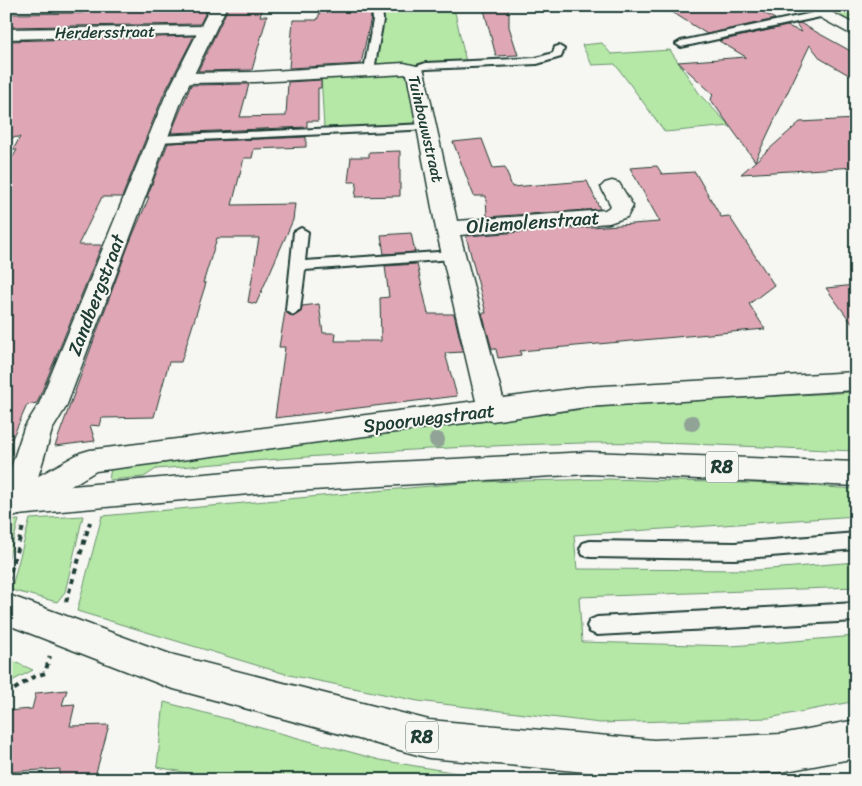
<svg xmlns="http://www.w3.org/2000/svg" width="862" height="786" viewBox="0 0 862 786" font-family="Sriracha,sans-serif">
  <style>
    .green { fill: #b5e7a7; stroke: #6a926e }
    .building { fill: #dfa6b6; stroke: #1f3d34 }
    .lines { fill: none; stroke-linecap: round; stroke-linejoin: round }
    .service-casing { stroke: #1f3d34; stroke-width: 4 }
    .minor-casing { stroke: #1f3d34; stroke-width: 3 }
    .tertiary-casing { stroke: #1f3d34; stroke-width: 3 }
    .motorway-casing { stroke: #1f3d34; stroke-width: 3 }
    .path { stroke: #1f3d34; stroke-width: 4; stroke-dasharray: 5 5; stroke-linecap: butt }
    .service { fill: #f6f6f2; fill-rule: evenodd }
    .minor { fill: #f6f6f2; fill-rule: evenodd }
    .tertiary { fill: #f6f6f2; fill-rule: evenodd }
    .motorway { fill: #f6f6f2; fill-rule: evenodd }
    .tree { fill: #90a396 }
    .labels { text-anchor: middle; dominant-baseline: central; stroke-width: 4; stroke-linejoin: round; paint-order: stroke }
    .far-street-label { font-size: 16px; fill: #1f3d34; stroke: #f6f6f2 }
    .shield { fill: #f6f6f2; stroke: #60746d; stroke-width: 1 }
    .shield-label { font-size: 18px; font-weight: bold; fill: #1f3d34 }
    .street-label { font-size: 19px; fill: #1f3d34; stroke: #f6f6f2 }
  </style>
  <rect width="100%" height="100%" fill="#f6f6f2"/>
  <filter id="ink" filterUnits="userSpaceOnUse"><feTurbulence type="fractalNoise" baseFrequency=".02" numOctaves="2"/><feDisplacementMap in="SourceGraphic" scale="10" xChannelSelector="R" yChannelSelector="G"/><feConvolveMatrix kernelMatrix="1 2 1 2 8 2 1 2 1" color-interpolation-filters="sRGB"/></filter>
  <g filter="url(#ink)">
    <path class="green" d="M811,6H846L856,11V29Z
      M454,8L466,62L374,67L382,32L383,11Z
      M602,43L611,54L670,50L701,96L730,126L665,132L615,64L592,65L582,45Z
      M406,70L422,124L324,129L321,74Z
      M856,392V451C765,448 674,441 583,443C440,446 298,457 156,469L144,477L109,480L111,468L624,404Z
      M609,479L777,484L856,489V516L574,535L577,569L757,570L856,562V587L579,597L582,642L732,646L856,636V701L769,718L600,723L418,701L289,675L77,611L102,516L474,482Z
      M83,516L65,592L57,602L11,590L30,519Z
      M19,520L6,567V521Z
      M6,657V658L33,670L6,684Z
      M164,702L380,760L499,780H224L157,767Z"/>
    <path class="building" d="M174,6H209L200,24L6,27V14L83,13L85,9H173Z
      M229,6H264L260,16H267L252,70L198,71Z
      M350,6H370L371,17L361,64L289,68L293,20H317L321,10H349Z
      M483,6H509V27L518,55L496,56Z
      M699,6H710L718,11L751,6L775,19L707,34L672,12Z
      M800,23L856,54V79L821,59L810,45L755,161L711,100L713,94L678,62L746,57L719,41L787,26L802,32L796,24Z
      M194,36L163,96L122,197H102L78,245H102L37,403L27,405L6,452V168L17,150H13L20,137L6,138V41Z
      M321,80V88H318V121H307V127L171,133L191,85L249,84L240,117L286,116L288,82Z
      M856,119V167L741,174L800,122Z
      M306,137V147L254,149L252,158H244L232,205L295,204L293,220L256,304L248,302L259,238H217L203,283H206L181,362H169L154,417L102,418L100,426L90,425L95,441L55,446L129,244L149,197H147L168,143Z
      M482,139L493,168L505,167L512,187L587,181L600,209L487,217L486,196H474L453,142Z
      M400,151V196L355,197L357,182H348L351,157H369V152Z
      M657,166L662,174L695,172L721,217L729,216L774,285L749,304L765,329L520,351L521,355L498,358L496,349H492L482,313H486L466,236L660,222L630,168Z
      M411,233L415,252L384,254L381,235Z
      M417,264L428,314H454L463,352L445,353L457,396L275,418L285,347H279L285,312L293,317L301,312L302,306L319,304L323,333H336L335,341H381L380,298L389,297L385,266Z
      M856,285V329L826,288Z
      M67,690L62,705L75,704L70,726L109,725L94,780H59L60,769L6,772V711L32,709L36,693Z"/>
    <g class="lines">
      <g class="service-casing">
        <path id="service" d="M372,6H382L383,20L374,70L369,73L364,70L373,20Z
          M822,11L827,14L825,16L681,47L676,44L681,41Z
          M559,46L564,49L561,57L537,64L426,69L413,72L408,69L426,63L536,58L553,53L555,47Z
          M427,124L431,125V129L157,142L151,139L157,136Z
          M301,228L308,232L305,261L453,251L460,255L453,259L305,270L300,310L293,315L286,310L294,232Z
          M856,533V549L735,559L590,557L583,555L580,549L583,543L590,541L735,543Z
          M856,603V621L597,635L590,632L587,626L590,620L597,617Z"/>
      </g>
      <g class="minor-casing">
        <path id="minor" d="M799,6H819L856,25V37Z
          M204,26L210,28L212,31L210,34L6,39V29Z
          M404,63L421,67L424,71L457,221L605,210L611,206L601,187L605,183L612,181L619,183L633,206L627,217L609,223L460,235L503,398L586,387L856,372V390L586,407L492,421L488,420L96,471L26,513L15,516L6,513V494L80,453L90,450L476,401L436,229L407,74L255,82L185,83L179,82L176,78L179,74L185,73L255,72Z"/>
      </g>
      <g class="tertiary-casing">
        <path id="tertiary" d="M211,6H227L183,97L66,407L52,430L30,504L26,513L15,516L6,513V483L24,428L39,404L165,97Z"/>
      </g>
      <g class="motorway-casing">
        <path id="motorway" d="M588,452L856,462V486L588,474L260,493L6,516V492L260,469Z
          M6,594L170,654L429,720L654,740L781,734L856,720V758L781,772L654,778L429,758L170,688L6,624Z"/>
      </g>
      <path class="path" d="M8,581L23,527
        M66,602L90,522
        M6,695L31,678L45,673L50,656"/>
      <use href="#service" class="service"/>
      <use href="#minor" class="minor"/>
      <use href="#tertiary" class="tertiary"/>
      <use href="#motorway" class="motorway"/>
    </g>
    <g class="tree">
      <circle cx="692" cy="423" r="8"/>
      <circle cx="437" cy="440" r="8"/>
    </g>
  </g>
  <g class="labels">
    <g class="far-street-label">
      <text transform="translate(105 32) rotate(-1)">Herdersstraat</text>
      <text transform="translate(426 129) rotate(77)">Tuinbouwstraat</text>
    </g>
    <g class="shield">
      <rect x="706" y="451.5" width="32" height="31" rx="4"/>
      <rect x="406" y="721.5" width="32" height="31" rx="4"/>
    </g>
    <g class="shield-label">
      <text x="722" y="467">R8</text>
      <text x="422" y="737">R8</text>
    </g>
    <g class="street-label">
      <text transform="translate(533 222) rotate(-4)">Oliemolenstraat</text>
      <text transform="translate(96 295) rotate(-69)">Zandbergstraat</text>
      <text transform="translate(429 418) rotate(-7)">Spoorwegstraat</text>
    </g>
  </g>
  <rect width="862" height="786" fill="none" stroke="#f6f6f2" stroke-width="25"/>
  <rect x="12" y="12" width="837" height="761" fill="none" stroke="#1f3d34" stroke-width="2" filter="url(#ink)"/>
</svg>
